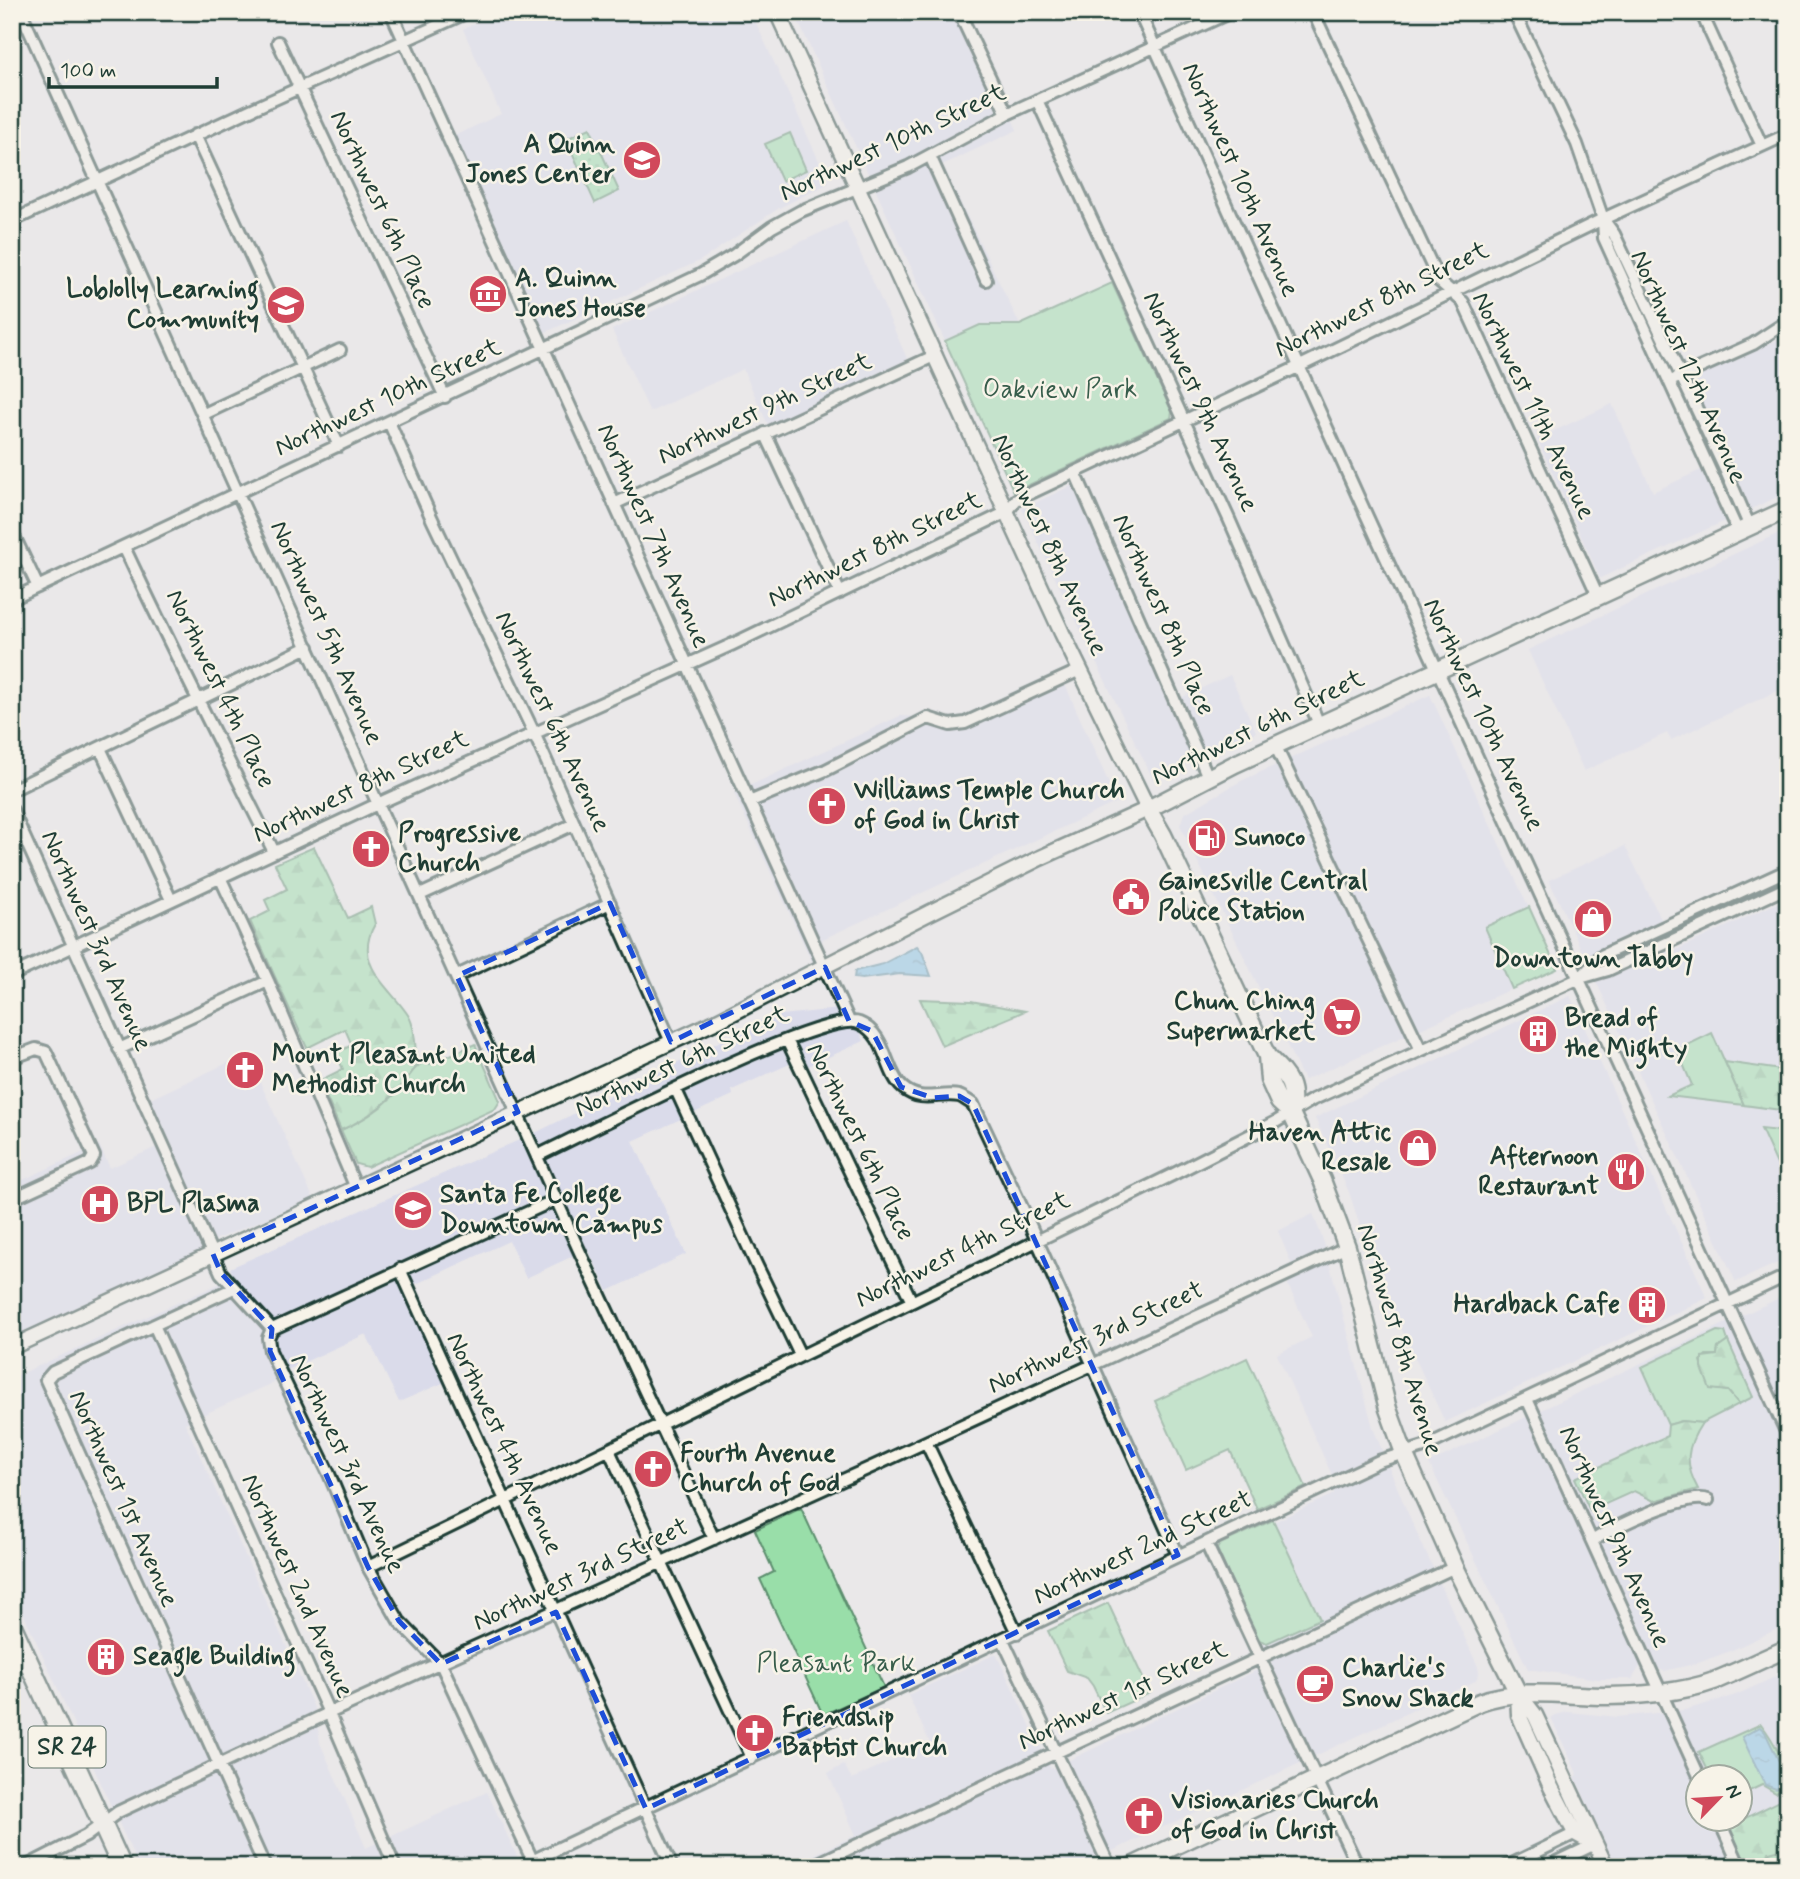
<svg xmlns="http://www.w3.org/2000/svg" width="1800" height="1879" viewBox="0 0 1800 1879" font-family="Mynerve,sans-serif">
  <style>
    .built { fill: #dadbea; fill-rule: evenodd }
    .green { fill: #99dea9; stroke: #5c8e6e; stroke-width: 2 }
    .forest { fill: url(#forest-firs); stroke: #5c8e6e; stroke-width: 2 }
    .garden { fill: url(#garden-dots); stroke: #5c8e6e; stroke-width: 2 }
    .water { fill: url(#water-ripples); stroke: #5c8d9e; stroke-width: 2 }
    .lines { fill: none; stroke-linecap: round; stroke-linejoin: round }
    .minor-casing { stroke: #1f3d34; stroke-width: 16 }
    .tertiary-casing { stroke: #1f3d34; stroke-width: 19 }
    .secondary-casing { stroke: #1f3d34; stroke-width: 21 }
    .primary-casing { stroke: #1f3d34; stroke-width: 23 }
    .minor { stroke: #f7f3e8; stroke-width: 10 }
    .tertiary { stroke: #f7f3e8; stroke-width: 14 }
    .secondary { stroke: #f7f3e8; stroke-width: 16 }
    .primary { stroke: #f7f3e8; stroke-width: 18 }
    .marked { fill: none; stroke: #1d4ed8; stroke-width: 5; stroke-dasharray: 14 9; stroke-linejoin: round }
    .labels { text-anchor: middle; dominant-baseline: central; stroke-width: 5; stroke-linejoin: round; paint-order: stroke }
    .shield { fill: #f7f3e8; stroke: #60746a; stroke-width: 2 }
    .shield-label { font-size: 24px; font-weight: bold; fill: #1f3d34 }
    .street-label { font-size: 26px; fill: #1f3d34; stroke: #f7f3e8 }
    .poi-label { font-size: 26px; font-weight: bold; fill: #1f3d34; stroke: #f7f3e8; text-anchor: start }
    .park-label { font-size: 26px; fill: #375d4b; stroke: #f7f3e8 }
  </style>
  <defs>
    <pattern id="forest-firs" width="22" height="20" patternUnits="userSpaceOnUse" patternTransform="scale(1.75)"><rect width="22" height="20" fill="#99dea9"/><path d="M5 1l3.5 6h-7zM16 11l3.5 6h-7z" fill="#83bf92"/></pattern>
    <pattern id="garden-dots" width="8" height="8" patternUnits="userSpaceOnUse" patternTransform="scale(1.75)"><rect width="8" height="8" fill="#99dea9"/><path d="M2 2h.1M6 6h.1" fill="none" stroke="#83bf92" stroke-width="1.8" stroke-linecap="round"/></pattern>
    <pattern id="water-ripples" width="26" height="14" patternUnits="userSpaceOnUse" patternTransform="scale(1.75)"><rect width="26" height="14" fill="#84c3e5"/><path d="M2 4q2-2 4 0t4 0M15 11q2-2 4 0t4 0" fill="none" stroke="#6ba0ba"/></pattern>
  </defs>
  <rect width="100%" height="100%" fill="#eae8e9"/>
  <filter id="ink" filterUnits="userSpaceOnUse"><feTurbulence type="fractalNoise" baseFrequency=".0143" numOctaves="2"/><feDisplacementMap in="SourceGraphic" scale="14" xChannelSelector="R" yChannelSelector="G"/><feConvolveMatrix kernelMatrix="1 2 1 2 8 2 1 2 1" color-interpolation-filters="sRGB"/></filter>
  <g filter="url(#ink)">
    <path class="built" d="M500,12H751L829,183L779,208L701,260L544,333L454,136L501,114L463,29Z
      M794,12H963L1017,130L942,165L1020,325H980L945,341Z
      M846,221L909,363L769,427L743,369L650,412L612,330Z
      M1788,335V492L1600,578L1537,439L1612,404L1653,492L1727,458L1691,380Z
      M1073,485L1172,702L1230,675L1256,732L1153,779L1022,509Z
      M1788,529V686L1671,740L1667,733L1584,771L1528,650Z
      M1059,671L1117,802L823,939L813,964L734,793L900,716L956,719Z
      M1430,695L1557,969L1304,1080L1180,825L1184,814L1241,781Z
      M1625,846L1676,950L1788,898V1258L1736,1282L1549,880Z
      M1570,996L1707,1298L1445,1422L1376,1274L1349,1192L1315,1118Z
      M849,1008L864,1041L804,1068L794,1062L732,1090L733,1095L633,1141L686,1254L608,1291L588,1249L526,1278L509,1241L403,1290L445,1382L399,1402L366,1334L285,1371L275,1382L185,1423L316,1712L320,1743L366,1848L487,1792L522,1867H139L12,1588V1378L234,1277L230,1268L535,1133L771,1016Z
      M247,1054L313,1198L215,1240L211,1237L148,1100Z
      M99,1145L110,1168L159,1146L203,1243V1248L201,1253L12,1341V1185Z
      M1313,1214L1324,1243L1373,1428L1406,1509L1478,1667L1479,1674L1475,1681L1078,1867H788L856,1835L828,1773L844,1765L852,1779L930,1743L908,1695L996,1654L1051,1769L1272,1663L1219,1548L1334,1494L1332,1475L1277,1354L1312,1337L1288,1285L1292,1265L1278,1231Z
      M1788,1294V1624L1730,1651L1698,1663L1664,1671L1641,1661L1640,1666L1632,1679H1598L1528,1669L1429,1463Z
      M1788,1671V1867H1616L1575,1777L1578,1775L1551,1718L1556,1715L1568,1712L1618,1717L1685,1710L1736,1695ZM1699,1778H1741V1820H1699Z"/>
    <path class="green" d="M790,133L806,170L782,181L765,144Z
      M1112,283L1172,412L1171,418L1014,492L945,341L980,325H1020Z
      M1529,907L1557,969L1512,989L1485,927Z
      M1712,1033L1744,1105L1668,1096L1692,1085L1677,1050Z
      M475,1044L500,1101L495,1109L367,1167L356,1164L341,1130C360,1122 377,1112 393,1096C405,1084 412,1067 427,1060L430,1064Z
      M1717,1331L1725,1332L1728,1341L1718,1348L1717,1355H1706L1701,1361L1708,1381L1715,1389L1728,1391L1739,1404L1702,1423L1682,1421L1668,1425L1642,1367Z
      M1247,1358L1306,1487L1257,1509L1230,1450L1186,1470L1155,1401Z
      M801,1508L884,1687L823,1715L760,1579L774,1572L755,1530Z
      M1273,1520L1320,1619L1267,1643L1259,1640L1255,1634L1217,1549L1220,1544Z
      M1761,1724C1774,1741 1788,1766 1788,1787L1776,1793L1762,1785L1741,1795V1778L1711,1777L1699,1752Z
      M1782,1847H1788V1867H1766L1764,1863L1769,1852Z"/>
    <path class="forest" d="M314,847L348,918L371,907L375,924C352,964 389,986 408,1015C416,1027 415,1050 417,1065C397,1095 374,1116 341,1130L319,1081L343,1069L336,1053L352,1045L345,1029L307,1048L250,921L270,911L265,900L287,889L275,864Z
      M920,999L971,1001L1025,1011L942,1046Z
      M1725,1062L1788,1071V1111L1744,1105Z
      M1761,1129L1788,1132V1178L1784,1180Z
      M1728,1341L1753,1397L1739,1404L1728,1391L1710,1389L1702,1368V1357L1717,1355L1718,1348Z
      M1682,1421L1702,1423C1686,1447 1684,1464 1698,1489L1654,1501L1634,1491L1590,1511L1575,1478L1667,1436L1668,1425Z
      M1108,1603L1150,1693L1106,1713L1093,1686L1087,1678L1067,1671L1048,1631Z
      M1788,1797V1847L1769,1852L1764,1863L1766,1867H1747L1729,1826Z"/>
    <path class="garden" d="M590,128L619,191L595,203L566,139Z"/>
    <path class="water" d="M917,946L922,952L931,976L900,974L862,979L854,978L855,971L883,964Z
      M1760,1727L1765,1732L1788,1780V1784L1776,1789L1765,1785L1742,1737Z"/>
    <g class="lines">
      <g class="minor-casing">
        <path id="minor" d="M21,12L578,1248L714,1539
          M391,12L849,1021
          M959,12L1007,114
          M1139,12L1365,512L1788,1436
          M1313,12L1439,281L1463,302L1598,596
          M1514,12L1577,144L1603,219L1604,238L1738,532
          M1701,12L1762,146
          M278,42L445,397
          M1037,100L1229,519L1319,724
          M195,135L339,446
          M930,156L986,280
          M1603,219L1614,234L1725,469L1750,527
          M12,221L248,111L468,12
          M1675,379L1753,344L1788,321
          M204,414L340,350
          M389,422L432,519L534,733L671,1042
          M765,433L840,593
          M1075,472L1208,777
          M614,504L936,355
          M12,532L38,587
          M124,547C172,650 224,751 274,852
          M12,599L700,275L734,255L772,227L801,211L908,167L1007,114L1231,12
          M1275,745L1421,1050
          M100,748L171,900
          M12,790L308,647
          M749,802L826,770L928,718L950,725L965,723L1080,670
          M12,810L221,1273L272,1329
          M220,877L268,981L356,1188
          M420,895L574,824
          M12,975L386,800L731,645L1007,512L1016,500L1300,366L1603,219L1788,134
          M457,976L610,903
          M1582,976L1601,956L1788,870
          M787,1040L911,1300
          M119,1049L268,981
          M12,1058L36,1049L46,1052L94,1156L90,1163L12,1199
          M676,1090L756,1264L800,1355
          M537,1156C584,1134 824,1009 859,1023C887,1034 885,1073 903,1088C922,1104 940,1092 959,1096C963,1097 969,1102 973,1104L1025,1214L1178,1555
          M400,1269L672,1867
          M234,1288L53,1372L46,1380L265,1867
          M154,1325L329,1713L395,1867
          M272,1329L268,1338L270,1351L329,1474L368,1567L399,1621L441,1664L535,1866
          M272,1329L557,1199
          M1527,1399L1700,1778
          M926,1442L1017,1633
          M609,1450L752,1758
          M1592,1541C1612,1528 1686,1492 1708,1500
          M1206,1543L1358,1867
          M368,1567L1172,1175L1274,1123L1312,1100L1580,978L1608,970L1788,887
          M1003,1640L1110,1867
          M1719,1820L1740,1867
          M25,1867L86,1836L118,1812L329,1713L876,1465L1347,1247
          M519,1867L1379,1461L1424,1447L1788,1275
          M810,1867L1455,1567
          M1506,1867L1582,1830
          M1547,1867L1595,1844"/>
      </g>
      <g class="tertiary-casing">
        <path id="tertiary" d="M12,1347L717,1021L929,913L1040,858L1148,809L1062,633L777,12
          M1518,1693L1535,1715L1606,1867
          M1518,1693L1519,1715L1551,1787L1575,1833L1595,1844"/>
      </g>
      <g class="secondary-casing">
        <path id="secondary" d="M1267,1056L1269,1080L1279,1102L1291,1113L1322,1180L1347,1247L1388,1409L1404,1453L1455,1567L1518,1693
          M1291,1113C1296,1083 1287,1077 1267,1056L1163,835L1148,809L1235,764L1788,509
          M1130,1867L1480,1702C1521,1687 1565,1696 1608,1696C1640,1696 1684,1692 1714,1681C1739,1671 1763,1659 1788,1648"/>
      </g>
      <g class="primary-casing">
        <path id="primary" d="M12,1626L122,1867"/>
      </g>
      <use href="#minor" class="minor"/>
      <use href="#tertiary" class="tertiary"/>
      <use href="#secondary" class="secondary"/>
      <use href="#primary" class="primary"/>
    </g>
  </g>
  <path d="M0 0H1800V1879H0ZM610,903L671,1042L825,967L849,1021L872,1031L901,1087L933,1098L959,1096L973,1104L1178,1555L646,1809L556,1612L441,1664L399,1621L368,1567L270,1351L272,1329L221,1273L213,1254L518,1112L457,976Z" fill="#eae8e9" fill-opacity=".55" fill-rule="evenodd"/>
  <path class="marked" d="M610,903L671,1042L825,967L849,1021L872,1031L901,1087L933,1098L959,1096L973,1104L1178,1555L646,1809L556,1612L441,1664L399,1621L368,1567L270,1351L272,1329L221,1273L213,1254L518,1112L457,976Z"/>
  <defs>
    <g id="school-disc" transform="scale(2.0125)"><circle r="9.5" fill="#d1495b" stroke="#f7f3e8"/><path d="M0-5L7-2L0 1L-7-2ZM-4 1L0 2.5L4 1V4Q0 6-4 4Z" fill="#fff"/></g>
    <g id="museum-disc" transform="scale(2.0125)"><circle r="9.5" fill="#d1495b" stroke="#f7f3e8"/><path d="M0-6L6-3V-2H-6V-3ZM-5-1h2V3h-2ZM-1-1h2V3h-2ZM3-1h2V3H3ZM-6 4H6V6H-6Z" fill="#fff"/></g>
    <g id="church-disc" transform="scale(2.0125)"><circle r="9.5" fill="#d1495b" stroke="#f7f3e8"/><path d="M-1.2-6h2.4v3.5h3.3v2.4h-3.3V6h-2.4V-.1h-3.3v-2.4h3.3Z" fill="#fff"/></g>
    <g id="fuel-disc" transform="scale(2.0125)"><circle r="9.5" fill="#d1495b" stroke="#f7f3e8"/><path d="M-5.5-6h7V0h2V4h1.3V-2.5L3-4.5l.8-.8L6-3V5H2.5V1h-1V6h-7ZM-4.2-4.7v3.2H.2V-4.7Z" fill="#fff"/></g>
    <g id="civic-disc" transform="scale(2.0125)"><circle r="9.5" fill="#d1495b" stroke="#f7f3e8"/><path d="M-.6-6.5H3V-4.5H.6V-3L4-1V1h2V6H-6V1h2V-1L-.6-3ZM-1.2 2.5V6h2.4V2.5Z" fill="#fff"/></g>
    <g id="shop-disc" transform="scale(2.0125)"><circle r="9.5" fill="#d1495b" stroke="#f7f3e8"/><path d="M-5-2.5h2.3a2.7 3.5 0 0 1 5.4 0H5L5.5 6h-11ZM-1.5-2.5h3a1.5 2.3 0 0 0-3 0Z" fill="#fff"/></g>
    <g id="supermarket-disc" transform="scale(2.0125)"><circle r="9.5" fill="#d1495b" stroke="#f7f3e8"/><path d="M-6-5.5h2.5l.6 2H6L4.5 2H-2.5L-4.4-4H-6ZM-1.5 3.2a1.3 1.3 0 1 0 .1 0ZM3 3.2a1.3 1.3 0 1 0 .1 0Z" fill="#fff"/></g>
    <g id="building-disc" transform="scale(2.0125)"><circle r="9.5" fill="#d1495b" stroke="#f7f3e8"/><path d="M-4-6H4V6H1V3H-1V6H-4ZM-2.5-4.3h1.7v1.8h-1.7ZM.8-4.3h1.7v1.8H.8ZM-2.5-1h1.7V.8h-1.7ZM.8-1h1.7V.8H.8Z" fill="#fff"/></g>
    <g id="restaurant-disc" transform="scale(2.0125)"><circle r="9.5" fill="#d1495b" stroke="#f7f3e8"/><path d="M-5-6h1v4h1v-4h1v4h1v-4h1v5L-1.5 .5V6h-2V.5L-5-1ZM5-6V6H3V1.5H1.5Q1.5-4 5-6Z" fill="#fff"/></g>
    <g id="hospital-disc" transform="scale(2.0125)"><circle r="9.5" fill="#d1495b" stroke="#f7f3e8"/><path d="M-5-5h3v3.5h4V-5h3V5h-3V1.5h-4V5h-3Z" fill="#fff"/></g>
    <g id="university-disc" transform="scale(2.0125)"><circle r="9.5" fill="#d1495b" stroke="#f7f3e8"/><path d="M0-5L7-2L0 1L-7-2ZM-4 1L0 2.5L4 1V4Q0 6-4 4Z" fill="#fff"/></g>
    <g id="cafe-disc" transform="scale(2.0125)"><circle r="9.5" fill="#d1495b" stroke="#f7f3e8"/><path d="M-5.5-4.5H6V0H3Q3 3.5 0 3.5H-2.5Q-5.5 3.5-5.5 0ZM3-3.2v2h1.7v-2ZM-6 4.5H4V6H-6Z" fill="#fff"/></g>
  </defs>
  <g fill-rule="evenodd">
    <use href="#school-disc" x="642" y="160"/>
    <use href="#museum-disc" x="488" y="294"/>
    <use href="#school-disc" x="286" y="305"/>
    <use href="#church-disc" x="827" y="806"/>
    <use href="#fuel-disc" x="1207" y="838"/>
    <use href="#church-disc" x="371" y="849"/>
    <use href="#civic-disc" x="1131" y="897"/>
    <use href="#shop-disc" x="1593" y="919"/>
    <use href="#supermarket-disc" x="1342" y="1017"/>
    <use href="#building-disc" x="1538" y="1034"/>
    <use href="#church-disc" x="245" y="1070"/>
    <use href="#shop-disc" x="1418" y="1148"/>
    <use href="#restaurant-disc" x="1626" y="1172"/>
    <use href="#hospital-disc" x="100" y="1204"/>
    <use href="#university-disc" x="413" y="1210"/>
    <use href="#building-disc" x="1647" y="1305"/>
    <use href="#church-disc" x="653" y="1469"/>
    <use href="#building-disc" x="106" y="1657"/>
    <use href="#cafe-disc" x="1315" y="1684"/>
    <use href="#church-disc" x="755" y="1733"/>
    <use href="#church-disc" x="1144" y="1816"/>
  </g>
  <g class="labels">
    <rect class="shield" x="28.5" y="1726.5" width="77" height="41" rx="5"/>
    <g class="shield-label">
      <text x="67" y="1747">SR 24</text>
    </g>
    <g class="street-label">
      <text transform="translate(893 143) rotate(-25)">Northwest 10th Street</text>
      <text transform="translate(1240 180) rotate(66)">Northwest 10th Avenue</text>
      <text transform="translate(382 210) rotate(65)">Northwest 6th Place</text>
      <text transform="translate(1382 300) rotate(-26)">Northwest 8th Street</text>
      <text transform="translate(1688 367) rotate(66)">Northwest 12th Avenue</text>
      <text transform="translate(388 398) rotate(-25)">Northwest 10th Street</text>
      <text transform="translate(1200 402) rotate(65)">Northwest 9th Avenue</text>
      <text transform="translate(1533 406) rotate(64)">Northwest 11th Avenue</text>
      <text transform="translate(765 409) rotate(-25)">Northwest 9th Street</text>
      <text transform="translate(653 536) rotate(66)">Northwest 7th Avenue</text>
      <text transform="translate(1049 545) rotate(65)">Northwest 8th Avenue</text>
      <text transform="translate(875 550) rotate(-26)">Northwest 8th Street</text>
      <text transform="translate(1163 615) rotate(66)">Northwest 8th Place</text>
      <text transform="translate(326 633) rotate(66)">Northwest 5th Avenue</text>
      <text transform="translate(220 689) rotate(64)">Northwest 4th Place</text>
      <text transform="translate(1483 715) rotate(65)">Northwest 10th Avenue</text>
      <text transform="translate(552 722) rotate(65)">Northwest 6th Avenue</text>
      <text transform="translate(1258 728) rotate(-26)">Northwest 6th Street</text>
      <text transform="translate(361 787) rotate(-25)">Northwest 8th Street</text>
      <text transform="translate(96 941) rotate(66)">Northwest 3rd Avenue</text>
      <text transform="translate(682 1062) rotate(-25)">Northwest 6th Street</text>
      <text transform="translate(860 1142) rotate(64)">Northwest 6th Place</text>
      <text transform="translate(963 1250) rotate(-26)">Northwest 4th Street</text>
      <text transform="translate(1096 1338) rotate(-25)">Northwest 3rd Street</text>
      <text transform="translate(1399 1340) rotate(73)">Northwest 8th Avenue</text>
      <text transform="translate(504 1444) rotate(65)">Northwest 4th Avenue</text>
      <text transform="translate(347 1464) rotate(65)">Northwest 3rd Avenue</text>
      <text transform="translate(123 1499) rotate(66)">Northwest 1st Avenue</text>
      <text transform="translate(1614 1537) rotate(66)">Northwest 9th Avenue</text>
      <text transform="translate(1143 1548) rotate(-25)">Northwest 2nd Street</text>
      <text transform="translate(581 1575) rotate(-25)">Northwest 3rd Street</text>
      <text transform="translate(297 1586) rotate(66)">Northwest 2nd Avenue</text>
      <text transform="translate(1123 1696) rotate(-25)">Northwest 1st Street</text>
    </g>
    <g class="poi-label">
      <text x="615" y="145" text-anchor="end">A Quinn<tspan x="615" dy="30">Jones Center</tspan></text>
      <text x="515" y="279">A. Quinn<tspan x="515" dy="30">Jones House</tspan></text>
      <text x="259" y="290" text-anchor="end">Loblolly Learning<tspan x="259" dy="30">Community</tspan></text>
      <text x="854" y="791">Williams Temple Church<tspan x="854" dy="30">of God in Christ</tspan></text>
      <text x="398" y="834">Progressive<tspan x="398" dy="30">Church</tspan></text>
      <text x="1234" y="838">Sunoco</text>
      <text x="1158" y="882">Gainesville Central<tspan x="1158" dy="30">Police Station</tspan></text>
      <text x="1593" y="959" text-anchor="middle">Downtown Tabby</text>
      <text x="1315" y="1002" text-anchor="end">Chun Ching<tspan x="1315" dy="30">Supermarket</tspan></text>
      <text x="1565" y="1019">Bread of<tspan x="1565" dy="30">the Mighty</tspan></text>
      <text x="272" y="1055">Mount Pleasant United<tspan x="272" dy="30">Methodist Church</tspan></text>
      <text x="1391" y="1133" text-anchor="end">Haven Attic<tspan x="1391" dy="30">Resale</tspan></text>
      <text x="1599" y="1157" text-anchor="end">Afternoon<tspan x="1599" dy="30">Restaurant</tspan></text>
      <text x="440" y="1195">Santa Fe College<tspan x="440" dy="30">Downtown Campus</tspan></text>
      <text x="127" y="1204">BPL Plasma</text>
      <text x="1620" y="1305" text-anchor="end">Hardback Cafe</text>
      <text x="680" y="1454">Fourth Avenue<tspan x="680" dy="30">Church of God</tspan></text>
      <text x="133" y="1657">Seagle Building</text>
      <text x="1342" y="1669">Charlie's<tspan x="1342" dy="30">Snow Shack</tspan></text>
      <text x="782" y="1718">Friendship<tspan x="782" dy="30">Baptist Church</tspan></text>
      <text x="1171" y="1801">Visionaries Church<tspan x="1171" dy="30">of God in Christ</tspan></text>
    </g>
    <g class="park-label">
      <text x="1060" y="390">Oakview Park</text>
      <text x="836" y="1664">Pleasant Park</text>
    </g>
  </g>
  <rect width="1800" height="1879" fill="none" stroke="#f7f3e8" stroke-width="42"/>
  <rect x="21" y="21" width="1758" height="1837" fill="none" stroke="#1f3d34" stroke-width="2.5" filter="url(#ink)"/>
  <g transform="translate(1719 1798) rotate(65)"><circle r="33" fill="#f7f3e8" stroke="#a1aaa0" stroke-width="2"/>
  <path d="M0-5L12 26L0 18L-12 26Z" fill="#d1495b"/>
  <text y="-10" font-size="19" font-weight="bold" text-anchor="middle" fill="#1f3d34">N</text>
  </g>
  <path d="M49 77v10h168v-10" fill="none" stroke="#1f3d34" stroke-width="3.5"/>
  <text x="60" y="77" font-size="21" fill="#1f3d34" stroke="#f7f3e8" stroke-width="5" paint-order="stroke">100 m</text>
</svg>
